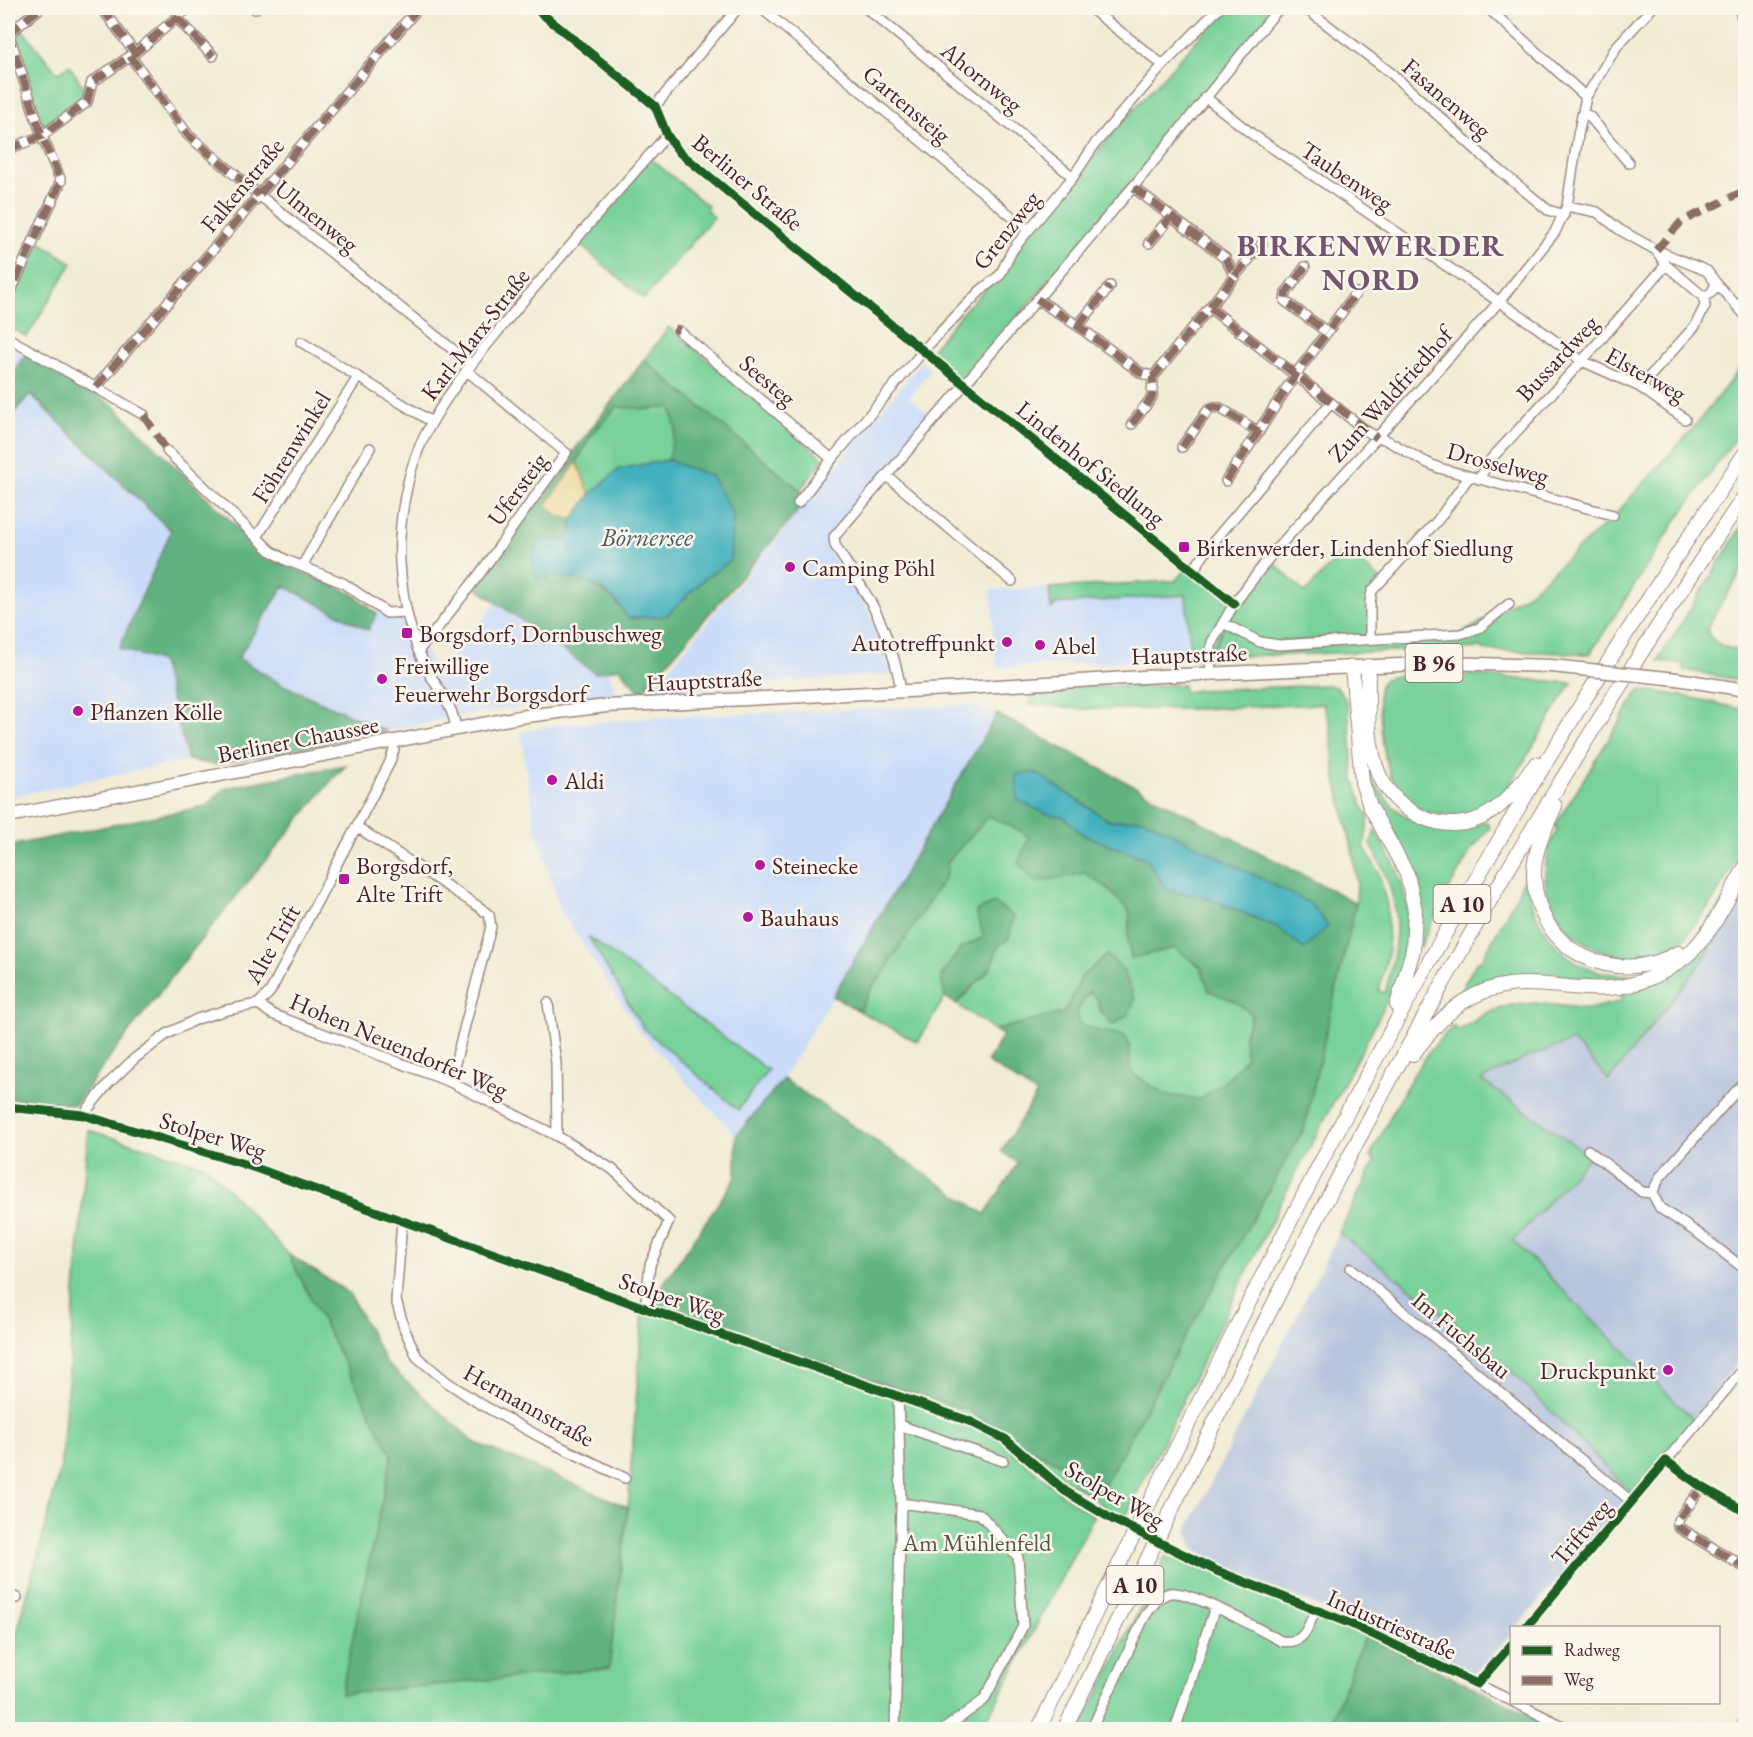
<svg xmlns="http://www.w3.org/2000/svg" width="1753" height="1737" viewBox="0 0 1753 1737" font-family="'EB Garamond',serif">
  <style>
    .built { fill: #cadcf9 }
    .industrial { fill: #b7c5de }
    .green { fill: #77d198; stroke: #607862; stroke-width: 1.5 }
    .forest { fill: #61b380; stroke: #566956; stroke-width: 1.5; fill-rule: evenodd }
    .sand { fill: #eeda9e; stroke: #9c7c64; stroke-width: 1.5 }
    .water { fill: #42b1bd; stroke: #466874; stroke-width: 1.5 }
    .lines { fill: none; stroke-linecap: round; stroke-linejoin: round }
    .minor-casing { stroke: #9e8680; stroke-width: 12 }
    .major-casing { stroke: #9e8680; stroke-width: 15 }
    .highway-casing { stroke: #9e8680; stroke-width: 16 }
    .minor { stroke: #fff; stroke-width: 9 }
    .major { stroke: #fff; stroke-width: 12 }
    .highway { stroke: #fff; stroke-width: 14 }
    .minor-bridge-casing { stroke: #9e8680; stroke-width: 12; stroke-linecap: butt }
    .major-bridge-casing { stroke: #9e8680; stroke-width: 15; stroke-linecap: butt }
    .minor-bridge { stroke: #fff; stroke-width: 9 }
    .major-bridge { stroke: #fff; stroke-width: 12 }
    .quiet { stroke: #8d6e63; stroke-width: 8; stroke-dasharray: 15 8; stroke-linecap: butt }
    .cycleway-casing { stroke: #fbf7ec; stroke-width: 13 }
    .cycleway { stroke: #1b5e20; stroke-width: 9 }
    .poi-dot { fill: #b5179e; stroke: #fbf7ec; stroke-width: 2 }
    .labels { text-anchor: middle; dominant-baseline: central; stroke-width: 5; stroke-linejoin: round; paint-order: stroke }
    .shield { fill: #fbf7ec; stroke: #7f6065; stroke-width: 1.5 }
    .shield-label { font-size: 22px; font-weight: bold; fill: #4a1f2b }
    .street-label { font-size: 24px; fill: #4a1f2b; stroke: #fbf7ec }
    .poi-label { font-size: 24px; fill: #4a1f2b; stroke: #fbf7ec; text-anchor: start }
    .park-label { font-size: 24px; fill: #58544c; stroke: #fbf7ec }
    .water-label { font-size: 26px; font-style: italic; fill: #475965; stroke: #fbf7ec }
    .district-label { font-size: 30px; font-weight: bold; letter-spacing: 1.5px; fill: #74546f; stroke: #fbf7ec }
  </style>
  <rect width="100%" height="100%" fill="#fbf7ec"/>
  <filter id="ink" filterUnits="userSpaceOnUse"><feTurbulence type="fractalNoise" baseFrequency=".0167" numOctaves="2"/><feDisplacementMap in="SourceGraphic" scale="12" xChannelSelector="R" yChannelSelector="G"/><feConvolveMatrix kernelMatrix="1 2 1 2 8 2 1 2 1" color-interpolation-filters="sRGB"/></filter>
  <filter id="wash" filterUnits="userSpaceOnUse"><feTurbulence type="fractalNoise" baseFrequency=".008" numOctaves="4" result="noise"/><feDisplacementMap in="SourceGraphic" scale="24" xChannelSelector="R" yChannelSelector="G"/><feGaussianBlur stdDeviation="1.35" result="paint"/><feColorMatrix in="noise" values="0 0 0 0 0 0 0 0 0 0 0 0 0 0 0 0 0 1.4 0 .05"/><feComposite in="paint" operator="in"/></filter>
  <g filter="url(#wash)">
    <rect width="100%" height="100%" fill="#f1ecd4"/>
    <path class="built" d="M8,347L26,354L8,378Z
      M921,362L931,370L909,397L932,417L825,545L867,609L880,635L893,674L650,692Z
      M30,394L171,532L119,647L161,662L188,760L8,797V420Z
      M284,586L368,630L382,604L420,634L426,652L438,675L496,602L595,673L609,670L615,695L542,703L471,714L386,731L281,684L238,658Z
      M1049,588L1051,608L1056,604L1186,595L1191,659L996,667L991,590Z
      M969,705L997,714L833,996L783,1079L736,1136L640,1032L560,910L534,822L521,732L556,725L661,717Z"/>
    <path class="industrial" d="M1745,891V1353L1694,1420L1512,1241L1481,1080L1528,1057L1573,1041L1609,1080L1701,963Z
      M1339,1233L1491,1351L1632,1493L1517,1627L1512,1628L1511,1634L1473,1676L1352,1621L1223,1568L1195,1550L1187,1530Z"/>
    <path class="green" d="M1226,8H1278L963,382L927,355L966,308L981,294L1018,245L1124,120Z
      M22,29L57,73L69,65L86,91L85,99L43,126L13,36Z
      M651,159L708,206L706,210L714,217L644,299L579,244Z
      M40,242L72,263L27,337L8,327V308Z
      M669,327L824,459L800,490L644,360Z
      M1745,362V425L1674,524L1590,654L1483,650L1482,648L1212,657V649L1224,625L1259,643L1460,635L1530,592L1614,516L1695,426Z
      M616,407L647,409L671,407L676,429L668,460L619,469L590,495L577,462L590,437Z
      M1745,521V566L1716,612L1707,629C1712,647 1730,648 1745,652V681L1683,670L1685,664L1658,661Z
      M1345,549L1380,579L1373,588L1369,638L1265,642L1225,623L1270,559L1305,593Z
      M1187,568L1233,605L1210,658L1191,659L1186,595L1056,604L1051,609L1049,588L1175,581Z
      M1405,675H1471L1572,683C1557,706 1543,730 1529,753C1519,770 1509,789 1494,801C1480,812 1464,815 1447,815C1388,813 1383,757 1380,712C1379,703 1376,688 1383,681C1388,676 1398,676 1405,675Z
      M1183,685L1184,692L1198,690L1329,685L1338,688L1344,696L1348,708L1354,779L1362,805L1369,818L1364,846L1379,874L1387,906L1388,954L1379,991L1385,993C1401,934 1402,899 1371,845L1375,830L1397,869L1407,903V939L1399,975L1380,1015L1284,1196L1125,1518L1105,1508L1089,1494L1068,1482L1020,1444L1013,1452L1065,1497L1094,1516L982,1729L8,1730V1667L61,1467L88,1130L206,1166L288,1254L392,1455L341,1694L609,1668L628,1507L643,1312L649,1305L727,1329L887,1385L970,1411L1020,1444L1105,1484L1176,1353L1356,903L1357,883L1352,848L1335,775L1330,725L1323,704L1195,709H1081L1029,704L1036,690L1040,687Z
      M1639,690L1680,695L1745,710V844L1712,902L1685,938L1663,952L1651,957L1639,960H1617V955C1557,942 1526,884 1558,828L1554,827Z
      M1365,753C1380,816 1425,840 1487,822L1490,827L1472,849L1441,903L1420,948C1423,923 1423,896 1414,871C1405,846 1387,826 1376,803C1369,787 1366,770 1365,753Z
      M989,816L1021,831L1030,838L1036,882L1085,872L1106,887L1130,912L1128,940L1131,958L1175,948L1201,967L1209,991L1233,1000L1252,1014L1244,1037L1246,1057L1226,1081L1200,1100L1165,1095L1130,1072L1129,1045L1125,1036L1099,1031L1079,1024L1077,1011L1089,992L1098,1000L1100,1011L1128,1014L1083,975L1064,1013L995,1030L956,1004L991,968L997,948L981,928L985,937L961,948L941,976L945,997L918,1042L859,1011L870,990L882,975L946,875L948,861Z
      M1527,870C1528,917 1556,963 1605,973C1616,975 1627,974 1638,975C1592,985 1556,971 1512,977C1492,979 1474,988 1456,998L1476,963L1482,959L1518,893Z
      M1745,874V891L1701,963L1609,1080L1573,1041L1528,1057L1481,1080L1590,1156L1513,1241L1694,1420L1632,1493L1491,1351L1339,1233L1375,1160L1370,1157C1391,1116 1418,1055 1454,1026L1458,1031L1487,1013L1511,1005L1535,1003L1589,1009L1622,1001L1621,993L1664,978Z
      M588,936L768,1070L738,1110L643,1028Z
      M1166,1556L1181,1562L1184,1558L1365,1635L1328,1729L1080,1730Z"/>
    <path class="forest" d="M26,354L113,405L242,532L276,561L353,594L377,614L368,630L284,586L238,658L281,684L386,731L215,765L188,760L161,662L119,648L171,531L30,394L8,420V378Z
      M644,360L809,498L641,693L619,668L595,673L471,584ZM616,407L647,409L671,407L676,429L668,460L711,476L733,515L730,561L705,578L666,616L628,618L613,598L584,580L550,576L542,539L562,542L571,535L573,519L559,516L546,505L570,474L590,437Z
      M997,714L1356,903L1304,1129L1176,1353L1104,1485L1020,1444L970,1411L887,1385L727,1329L649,1305L736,1177V1136L783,1079L985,1214L1018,1163L1001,1151L1037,1094L987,1062L1003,1036L995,1030L1064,1013L1083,975L1107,955L1123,970L1135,999L1128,1014L1113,1025L1100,1010L1098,1000L1089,992L1077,1011L1079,1024L1099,1031L1125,1036L1129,1045L1131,1072L1165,1095L1200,1099L1226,1081L1246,1057L1244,1037L1252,1014L1233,1000L1209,991L1201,967L1175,948L1131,958L1128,940L1130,912L1106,887L1085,873L1036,882L1018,863L1029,838L1021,831L989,816L948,861L946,875L882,975L870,990L859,1011L833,996ZM1079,800L1109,821L1144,819L1304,949L1277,927L1202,896L1167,890L1147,859L1082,834L1064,817Z
      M346,765L332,780C244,886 156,993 75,1105L8,1099V846L206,806L225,788Z
      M994,903L1014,916L1009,938L997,948L991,968L956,1004L945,997L941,977L961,948L984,937L976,911Z
      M288,1254L349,1293L387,1364L474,1442L628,1507L609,1668L341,1694L392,1455Z
      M1365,1635L1559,1729L1328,1730Z"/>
    <path class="sand" d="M577,462L590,495L573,519L559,516L546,505Z"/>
    <path class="water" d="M668,460L711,476L733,515L730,561L705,578L666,616L628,618C623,612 619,603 613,598C594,580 562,572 538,579C531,561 529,554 542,539L562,541L571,535L573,519L590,495L619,469Z
      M1036,773L1109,821L1144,819L1311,904L1328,926L1304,949L1277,927L1202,896L1167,891L1147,859L1082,834L1064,817L1045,813L1018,801L1016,774Z"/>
  </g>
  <g filter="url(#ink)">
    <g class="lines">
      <g class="minor-casing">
        <path id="minor" d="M102,8L135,53
          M254,8L255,9
          M535,8L655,106L667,135L679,152L1234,604
          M761,8L1028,230
          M866,8L1073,177
          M1090,8L1163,65
          M1305,8L1391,73L1492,164L1548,210L1564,215
          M1488,8L1586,97
          M1739,8L1746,29
          M177,18L213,56
          M8,32L42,136L61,181L8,297
          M8,34L40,8
          M130,56L188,135L259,195L471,364
          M1205,97L1252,134L1535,326L1582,361L1640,387L1685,419
          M655,106L738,8
          M1583,113L1589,116L1629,163
          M8,149L42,136L87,102L92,82L135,53L188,8
          M1567,206L1597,212L1620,230L1656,250L1666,265L1704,297L1712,292L1716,283L1707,271L1656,250
          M1149,243L1171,217
          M1305,267L1286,293L1285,301L1327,332
          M1235,276L1262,244
          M1716,283L1746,316
          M1037,299L1078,326L1141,373L1153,377L1235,276L1225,258L1133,187
          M1210,308L1368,432C1374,436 1380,437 1386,440C1404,449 1420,461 1439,468L1613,515
          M1078,326L1110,286
          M679,331L832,459
          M8,338L144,415
          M301,342L432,422
          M96,387L418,8
          M1640,387L1695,326L1705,306L1704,297
          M1132,424L1152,397L1153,377
          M1182,447L1209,409L1214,407L1220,408L1259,432
          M167,451L271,551L286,560L343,583L387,613L407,612
          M887,476L1012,581
          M1479,479L1491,459L1582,361L1666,265
          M1226,481L1296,374L1356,293
          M798,503L832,459L930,343L980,291L1000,275L1013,249L1073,177L1095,144L1163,65L1219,8
          M257,537L358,377
          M302,566L370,448
          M1193,571L1209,547L1331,403
          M1223,623L1260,642L1279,645L1460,634L1479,628L1509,604
          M1370,639V602L1372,591L1438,520L1469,477
          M418,650L429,639L481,572L566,453L466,370
          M1211,675L1210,653L1212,642L1234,604L1272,554L1498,303L1555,232L1567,206L1578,135L1586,97L1617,46L1652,8
          M901,692C898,664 882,620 867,596C857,578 845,562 835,545L834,537L1133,187L1279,8
          M456,729C453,706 440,692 429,673C411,641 402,599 400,563C398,525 406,474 423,439C447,390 484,349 518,307C567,249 617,192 667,135
          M357,827L479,907L489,915L491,927L450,1082
          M548,1003L556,1063L557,1136
          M258,1004L272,1014L450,1082L557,1136L612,1169L669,1221L650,1265L645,1308
          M8,1107L83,1115L244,1164L645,1308L969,1421L1005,1439L1065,1491L1110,1518
          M83,1115L108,1084L134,1059L167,1034L197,1019L227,1010L258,1004L270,992L389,764L394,750L393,742
          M1588,1150L1642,1192L1652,1193L1660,1208L1699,1234L1746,1270
          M1652,1193L1660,1177L1746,1080
          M402,1221L396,1300L404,1328L417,1357L447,1382L477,1402L542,1438L625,1478
          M1351,1268L1632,1502
          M899,1425L1003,1461
          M1666,1461L1702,1487L1746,1512
          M1702,1487L1678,1520V1527L1746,1568
          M901,1503L980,1514L1018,1557L1023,1626L984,1700L943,1730
          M1184,1555L1217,1571L1349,1623L1512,1701
          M8,1595L17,1598
          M1525,1628L1746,1366
          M1477,1684L1512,1644
          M1514,1702L1571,1730
          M895,1730L901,1503L898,1396
          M1091,1730L1144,1618C1150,1608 1159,1595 1170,1593C1191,1590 1260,1630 1281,1641C1304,1645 1307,1629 1315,1611
          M1175,1730L1215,1607
          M1739,1730L1746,1718"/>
      </g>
      <g class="major-casing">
        <path id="major" d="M1677,679L1746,690
          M8,816L519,717L606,706L949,689L1160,676L1442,663L1551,666"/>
      </g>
      <g class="highway-casing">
        <path id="highway" d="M1368,666C1368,698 1366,742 1378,772C1395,814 1447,839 1488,814C1508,802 1522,781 1536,764
          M1352,667L1362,782L1370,806L1407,874L1415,910L1413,950L1397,1005
          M1555,806C1545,829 1533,852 1534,876C1536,952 1615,988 1678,953
          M1413,1054C1427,1035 1443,1015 1463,1002C1516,969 1556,992 1610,988C1637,986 1664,974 1685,957C1713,934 1728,896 1746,866
          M1038,1730C1157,1488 1273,1245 1403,1009C1508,817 1623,633 1746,452
          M1064,1730C1204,1443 1342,1154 1503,878C1580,748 1660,619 1746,494"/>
      </g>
      <use href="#minor" class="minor"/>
      <use href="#major" class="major"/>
      <use href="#highway" class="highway"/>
      <g class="minor-bridge-casing">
        <path id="minor-bridge" d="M1110,1518L1184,1555"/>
      </g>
      <g class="major-bridge-casing">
        <path id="major-bridge" d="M1551,666L1677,679"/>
      </g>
      <use href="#minor-bridge" class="minor-bridge"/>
      <use href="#major-bridge" class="major-bridge"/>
      <path class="quiet" d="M102,8L135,53
        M254,8L255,9
        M177,18L213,56
        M8,32L42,136L61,181L8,297
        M8,34L40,8
        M130,56L188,135L259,195
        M8,149L42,136L87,102L92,82L135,53L188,8
        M1149,243L1171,217
        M1656,250L1681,222L1746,190
        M1305,267L1286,293L1285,301L1327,332
        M1235,276L1262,244
        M1037,299L1078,326L1141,373L1153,377L1235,276L1225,258L1133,187
        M1210,308L1377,438
        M1078,326L1110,286
        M674,328L679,331
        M96,387L418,8
        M144,415L167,451
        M1132,424L1152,397L1153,377
        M1182,447L1209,409L1214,407L1220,408L1259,432
        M1226,481L1296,374L1356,293
        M1702,1487L1678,1520V1527L1746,1568"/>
      <g class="cycleway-casing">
        <path id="cycleway" d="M535,8L655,106L667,135L679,152L1234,604
          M8,1107L83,1115L244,1164L645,1308L969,1421L1005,1439L1065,1491L1110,1518L1217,1571L1349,1623L1477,1684L1512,1644
          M1525,1628L1666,1461L1702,1487L1746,1512"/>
      </g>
      <use href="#cycleway" class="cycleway"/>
    </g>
  </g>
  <g class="poi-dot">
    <rect x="1178" y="541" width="12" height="12" rx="3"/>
    <circle cx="790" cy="567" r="6"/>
    <rect x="401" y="627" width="12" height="12" rx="3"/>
    <circle cx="1007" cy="642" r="6"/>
    <circle cx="1040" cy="645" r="6"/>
    <circle cx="382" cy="679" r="6"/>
    <circle cx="78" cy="711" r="6"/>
    <circle cx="552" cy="780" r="6"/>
    <circle cx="760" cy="865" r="6"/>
    <rect x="338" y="873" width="12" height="12" rx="3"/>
    <circle cx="748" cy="917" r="6"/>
    <circle cx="1668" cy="1370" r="6"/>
  </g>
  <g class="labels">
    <g class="shield">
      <rect x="1405.5" y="644" width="57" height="38" rx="4.5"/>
      <rect x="1433.5" y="885" width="57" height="38" rx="4.5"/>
      <rect x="1106.5" y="1566" width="57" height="38" rx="4.5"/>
    </g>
    <g class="shield-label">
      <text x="1434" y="663">B 96</text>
      <text x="1462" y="904">A 10</text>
      <text x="1135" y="1585">A 10</text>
    </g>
    <g class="street-label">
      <text transform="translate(982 77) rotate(39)">Ahornweg</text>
      <text transform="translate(1447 98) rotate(41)">Fasanenweg</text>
      <text transform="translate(907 104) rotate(40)">Gartensteig</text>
      <text transform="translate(1347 176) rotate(34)">Taubenweg</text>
      <text transform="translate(748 182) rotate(40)">Berliner Straße</text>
      <text transform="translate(242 185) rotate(-50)">Falkenstraße</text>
      <text transform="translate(317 216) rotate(39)">Ulmenweg</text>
      <text transform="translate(1006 230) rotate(-52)">Grenzweg</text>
      <text transform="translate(475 334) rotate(-52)">Karl-Marx-Straße</text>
      <text transform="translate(1557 358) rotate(-47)">Bussardweg</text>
      <text transform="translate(1646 374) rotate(29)">Elsterweg</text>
      <text transform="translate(768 380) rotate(40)">Seesteg</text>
      <text transform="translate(1390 394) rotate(-48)">Zum Waldfriedhof</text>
      <text transform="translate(291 447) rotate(-58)">Föhrenwinkel</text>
      <text transform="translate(1091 463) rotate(39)">Lindenhof Siedlung</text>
      <text transform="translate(1498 463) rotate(15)">Drosselweg</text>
      <text transform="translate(517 489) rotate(-54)">Ufersteig</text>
      <text transform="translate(1189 654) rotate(-2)">Hauptstraße</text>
      <text transform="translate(704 680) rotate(-3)">Hauptstraße</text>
      <text transform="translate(298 739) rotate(-11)">Berliner Chaussee</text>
      <text transform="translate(272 944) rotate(-60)">Alte Trift</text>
      <text transform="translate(399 1045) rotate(23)">Hohen Neuendorfer Weg</text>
      <text transform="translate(213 1135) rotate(17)">Stolper Weg</text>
      <text transform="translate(672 1297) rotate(19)">Stolper Weg</text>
      <text transform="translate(1462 1335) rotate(40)">Im Fuchsbau</text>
      <text transform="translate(529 1405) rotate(29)">Hermannstraße</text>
      <text transform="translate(1115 1494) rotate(30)">Stolper Weg</text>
      <text transform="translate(1581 1532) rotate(-50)">Triftweg</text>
      <text transform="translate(1392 1624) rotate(24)">Industriestraße</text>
    </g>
    <g class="poi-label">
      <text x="1196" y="547">Birkenwerder, Lindenhof Siedlung</text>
      <text x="802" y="567">Camping Pöhl</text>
      <text x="419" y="633">Borgsdorf, Dornbuschweg</text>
      <text x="995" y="642" text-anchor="end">Autotreffpunkt</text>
      <text x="1052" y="645">Abel</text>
      <text x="394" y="665">Freiwillige<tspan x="394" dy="28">Feuerwehr Borgsdorf</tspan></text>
      <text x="90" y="711">Pflanzen Kölle</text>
      <text x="564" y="780">Aldi</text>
      <text x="356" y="865">Borgsdorf,<tspan x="356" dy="28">Alte Trift</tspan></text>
      <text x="772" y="865">Steinecke</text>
      <text x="760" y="917">Bauhaus</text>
      <text x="1656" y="1370" text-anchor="end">Druckpunkt</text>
    </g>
    <g class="park-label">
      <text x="977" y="1542">Am Mühlenfeld</text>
    </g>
    <g class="water-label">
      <text x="647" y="537">Börnersee</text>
    </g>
    <g class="district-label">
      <text x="1371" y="245">BIRKENWERDER<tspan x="1371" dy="34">NORD</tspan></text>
    </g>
  </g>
  <rect width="1753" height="1737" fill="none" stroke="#fbf7ec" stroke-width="30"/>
  <rect x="1510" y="1626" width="210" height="78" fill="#fbf7ec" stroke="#b4a19f" stroke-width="1.5"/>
  <rect x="1522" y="1646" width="30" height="9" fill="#1b5e20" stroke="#b4a19f" stroke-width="1.5"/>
  <text x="1564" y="1656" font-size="18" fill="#4a1f2b">Radweg</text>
  <rect x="1522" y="1676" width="30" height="9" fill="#8d6e63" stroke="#b4a19f" stroke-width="1.5"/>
  <text x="1564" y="1686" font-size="18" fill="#4a1f2b">Weg</text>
</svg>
